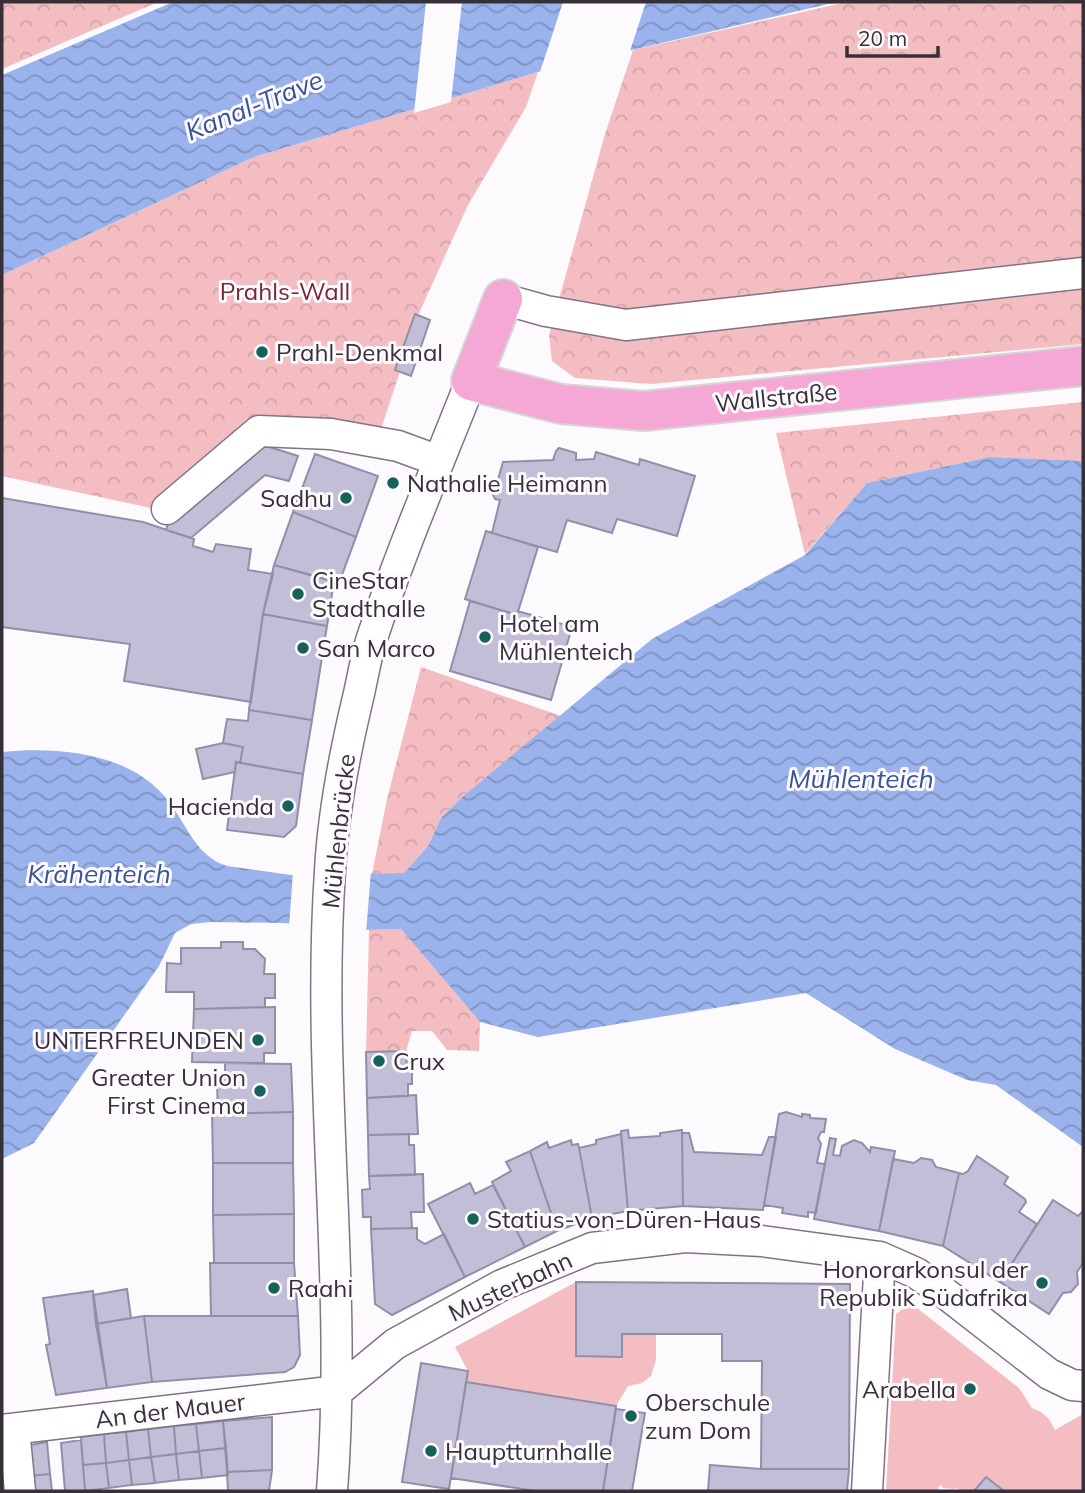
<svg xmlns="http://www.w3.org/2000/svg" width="1085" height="1493" viewBox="0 0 1085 1493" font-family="Mulish,sans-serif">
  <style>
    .green { fill: #f4bdc2 }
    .forest { fill: url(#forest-crowns) }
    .water { fill: url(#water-waves) }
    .pier { fill: #fdfafe }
    .building { fill: #c2bed8; stroke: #928ea7; stroke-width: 2 }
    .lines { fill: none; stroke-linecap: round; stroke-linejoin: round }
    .minor-casing { stroke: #827286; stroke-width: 33 }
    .major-casing { stroke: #d7d6d7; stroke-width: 42 }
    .minor { stroke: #fff; stroke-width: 30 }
    .major { stroke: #f5a7d5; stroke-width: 38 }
    .poi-dot { fill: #16625b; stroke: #fdfafe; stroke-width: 2.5 }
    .labels { text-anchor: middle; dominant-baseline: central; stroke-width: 6; stroke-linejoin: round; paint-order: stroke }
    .park-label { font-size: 24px; fill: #7a2535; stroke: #fdfafe }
    .poi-label { font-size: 24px; fill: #373039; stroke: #fdfafe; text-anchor: start }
    .street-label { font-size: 24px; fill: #373039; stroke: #fdfafe }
    .water-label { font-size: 26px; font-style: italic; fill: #385398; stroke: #fdfafe }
  </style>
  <defs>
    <pattern id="forest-crowns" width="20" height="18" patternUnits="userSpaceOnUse" patternTransform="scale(1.75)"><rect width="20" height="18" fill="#f4bdc2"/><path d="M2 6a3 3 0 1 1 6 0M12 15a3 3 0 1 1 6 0" fill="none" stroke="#d2a3a7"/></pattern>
    <pattern id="water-waves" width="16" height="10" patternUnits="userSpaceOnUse" patternTransform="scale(1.75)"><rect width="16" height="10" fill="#9ab3ec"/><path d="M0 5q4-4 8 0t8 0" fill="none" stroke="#7e92c0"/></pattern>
  </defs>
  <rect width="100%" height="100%" fill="#fdfafe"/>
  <path class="green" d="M576,1282V1356L621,1357L622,1334H656V1360L651,1376L642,1383L628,1386L616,1406L466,1382L468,1371L455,1347Z
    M907,1306L917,1308L1019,1388L1032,1408L1041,1412L1049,1419L1055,1430L1083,1414V1491H1004L986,1477L974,1491H958L957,1487L955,1489L943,1488L941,1485L938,1487V1491H886L896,1314Z"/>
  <path class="forest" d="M2,2H158L2,69Z
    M847,2H1083V344L651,384L575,378L552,361L549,335L605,134L633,50Z
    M538,72L526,107L468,205L420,311L379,435L253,422L151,508L2,476V275L254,157Z
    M1083,402V461L990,457L867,483L805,554L776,433Z
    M421,667L561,716L461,798L441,818L428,846L404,873L372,874L387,799Z
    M401,929L480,1022L479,1051L447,1050L432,1031H412L406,1051L366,1052L369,930Z"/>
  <path class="water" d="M173,2H847L828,4L538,72L254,157L2,275V75Z
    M990,457L1083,461V1147L996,1085L967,1080L895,1049L806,993L538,1037L480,1022L401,929L369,930L283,923L211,922L191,924L175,933L159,966L34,1143L2,1159V752C59,746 134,753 170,803C187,826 197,857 227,866L291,875L404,873L428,846L441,818L461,798L652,639L805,555L867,483Z"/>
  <path class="pier" d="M426,2H462L451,102L414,113Z
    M563,2H646L629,54L539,75Z
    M371,871L366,933L289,927L293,872Z"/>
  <path class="building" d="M415,314L430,320L411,376L395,370Z
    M260,444L298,456L289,481L265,475L191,538L166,530L169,521Z
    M559,448L576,453V460L594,459L596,452L639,465L640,459L695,476L677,536L617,519L612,533L567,520L557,552L492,533L500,500L495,499L489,487L497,483L503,462L553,460L556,451Z
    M315,454L378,476L356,537L293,512Z
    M2,498L143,522L194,539L193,546L213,552L216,544L251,549L248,570L273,574L263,614L251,702L124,681L130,644L2,627Z
    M293,512L356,537L339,583L274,565Z
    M486,531L538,547L517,615L465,599Z
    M274,565L334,581L327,626L263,614Z
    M470,601L517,615L518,611L572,627L551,700L450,671Z
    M263,614L327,626L312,720L249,710Z
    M249,710L312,720L303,774L240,763L243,747L223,743L227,719L248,721Z
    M223,743L243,747L240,763L236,762L235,772L203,779L196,749Z
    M236,762L303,774L296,826L284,837L227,830Z
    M221,942H243V949H255L265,959L264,974H275V998H265V1007L194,1009V992H166L167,963L181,964V948H221Z
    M275,1007V1053H264V1063L192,1062L194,1009Z
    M406,1051L407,1067H412V1084H408V1096L367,1098L366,1052Z
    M225,1063L291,1064L293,1112L218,1114L217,1083H225Z
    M416,1095L418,1134L368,1135L367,1098Z
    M293,1112V1163H213L212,1114Z
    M786,1112L802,1117V1114L810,1115V1118L826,1119L824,1132H821L818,1138L821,1144L817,1163L825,1164L816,1213L808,1212V1217L782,1213L783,1208L764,1205L779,1114Z
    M628,1130L629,1138L660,1136V1133L682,1130L683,1206L628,1211L621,1131Z
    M682,1133H689L694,1152L762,1155L769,1137H776L763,1210L683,1206Z
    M409,1134V1145H414L415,1175L369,1176L368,1135Z
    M621,1134L628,1211L592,1218L579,1148L596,1144V1140Z
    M830,1138L836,1139L833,1155L840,1156L842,1146L854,1140L862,1143L870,1152L871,1147L895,1151L879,1231L814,1219Z
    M571,1140L572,1145L578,1144L579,1148L592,1218L557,1231L530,1151L547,1142L549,1148Z
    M530,1151L557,1231L525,1247L492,1182L511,1171L506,1162Z
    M977,1156L1008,1177L1004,1184L1025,1199L1026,1202L1019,1212L1037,1224L1000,1282L943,1246L959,1173L963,1174L968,1171Z
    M921,1158L932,1160L936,1167L959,1173L943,1246L879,1231L893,1159L914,1163Z
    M213,1163H293L294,1214L213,1215Z
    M423,1174L424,1212H411L412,1228L371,1229V1217H363L362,1190L370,1189L369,1176Z
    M470,1183L475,1194L493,1185L525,1247L465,1277L428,1204Z
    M1053,1200L1078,1216L1083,1211V1263L1077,1272L1078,1284L1071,1292L1063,1293L1049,1314L1000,1282Z
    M294,1214V1263H214L213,1215Z
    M417,1228V1239L425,1244L444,1234L465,1277L392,1315L375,1304L371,1229Z
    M210,1263H294L298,1316H211Z
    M576,1282L850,1284L849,1469H761L762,1361H722V1334H622V1357L576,1356Z
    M127,1289L131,1318L96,1324L93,1295Z
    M93,1291L107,1388L56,1395L46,1345L50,1344L43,1298Z
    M144,1316L152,1382L107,1388L96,1324Z
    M144,1316H298L300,1355L294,1367L285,1372L152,1382Z
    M421,1363L468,1371L449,1489L402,1482Z
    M466,1382L616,1406L603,1491H535L451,1478Z
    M616,1409L645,1413L632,1491H603Z
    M272,1417V1470L227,1472L223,1421Z
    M223,1421L226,1448L199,1451L196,1424Z
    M196,1424L199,1451L176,1454L174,1426Z
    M174,1426L176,1454L151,1457L148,1429Z
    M148,1429L151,1457L129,1460L126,1432Z
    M126,1432L129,1460L106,1463L104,1434Z
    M104,1434L106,1463L83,1465L81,1437Z
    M81,1440L85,1491H65L61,1443Z
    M47,1442L50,1474L28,1476L25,1446Z
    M226,1448L228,1475L202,1478L199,1451Z
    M199,1451L202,1478L179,1480L176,1454Z
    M176,1454L179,1480L155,1483L151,1457Z
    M151,1457L155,1483L132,1485L129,1460Z
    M129,1460L132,1485L109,1488L106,1463Z
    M106,1463L109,1488L85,1491L83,1465Z
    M710,1465L761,1469H849L847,1491H708Z
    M272,1470L269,1491H228L227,1472Z
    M50,1474L52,1491H30L28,1476Z
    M986,1477L1004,1491H974Z"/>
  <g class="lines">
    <g class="minor-casing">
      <path id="minor" d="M503,299L546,311L626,325L1083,273
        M167,509L259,431L331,434L398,446L439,461
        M338,1391L395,1344L502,1285L592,1248L685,1237L762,1241L880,1257L916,1273L941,1290L1049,1374L1072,1385L1083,1386
        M14,1429L20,1491
        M2,1430L338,1391
        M332,1491C348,1285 316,1078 330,871C333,814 344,757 357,702C362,682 365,661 371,641C400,553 437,467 471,381
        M867,1491L880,1257"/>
    </g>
    <g class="major-casing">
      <path id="major" d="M503,299L471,381L561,404L644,411L1083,366"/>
    </g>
    <use href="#minor" class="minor"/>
    <use href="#major" class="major"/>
  </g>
  <g class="poi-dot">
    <circle cx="262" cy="352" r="7"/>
    <circle cx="393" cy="483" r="7"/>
    <circle cx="346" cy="498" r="7"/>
    <circle cx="298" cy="594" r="7"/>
    <circle cx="485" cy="637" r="7"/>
    <circle cx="303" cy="648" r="7"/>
    <circle cx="288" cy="806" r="7"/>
    <circle cx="258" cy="1040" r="7"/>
    <circle cx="379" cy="1061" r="7"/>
    <circle cx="260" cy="1091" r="7"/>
    <circle cx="473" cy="1219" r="7"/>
    <circle cx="1042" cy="1283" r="7"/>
    <circle cx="274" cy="1288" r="7"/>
    <circle cx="970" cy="1389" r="7"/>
    <circle cx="631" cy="1416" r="7"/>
    <circle cx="431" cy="1451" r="7"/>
  </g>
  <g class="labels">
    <g class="park-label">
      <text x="285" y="291">Prahls-Wall</text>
    </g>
    <g class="poi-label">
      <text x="276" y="352">Prahl-Denkmal</text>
      <text x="407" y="483">Nathalie Heimann</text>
      <text x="332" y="498" text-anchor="end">Sadhu</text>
      <text x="312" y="580">CineStar<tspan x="312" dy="28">Stadthalle</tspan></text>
      <text x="499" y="623">Hotel am<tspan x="499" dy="28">Mühlenteich</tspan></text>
      <text x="317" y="648">San Marco</text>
      <text x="274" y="806" text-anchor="end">Hacienda</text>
      <text x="244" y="1040" text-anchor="end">UNTERFREUNDEN</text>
      <text x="393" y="1061">Crux</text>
      <text x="246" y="1077" text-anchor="end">Greater Union<tspan x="246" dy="28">First Cinema</tspan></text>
      <text x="487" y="1219">Statius-von-Düren-Haus</text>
      <text x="1028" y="1269" text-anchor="end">Honorarkonsul der<tspan x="1028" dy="28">Republik Südafrika</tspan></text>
      <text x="288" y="1288">Raahi</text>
      <text x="956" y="1389" text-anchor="end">Arabella</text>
      <text x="645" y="1402">Oberschule<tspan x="645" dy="28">zum Dom</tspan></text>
      <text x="445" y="1451">Hauptturnhalle</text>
    </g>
    <g class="street-label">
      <text transform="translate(776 397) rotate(-6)">Wallstraße</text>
      <text transform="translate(338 831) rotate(-84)">Mühlenbrücke</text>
      <text transform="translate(510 1286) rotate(-25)">Musterbahn</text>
      <text transform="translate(170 1410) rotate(-7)">An der Mauer</text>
    </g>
    <g class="water-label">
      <text transform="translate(254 105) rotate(-22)">Kanal-Trave</text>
      <text x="861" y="778">Mühlenteich</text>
      <text x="99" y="873">Krähenteich</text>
    </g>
  </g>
  <rect width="1085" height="1493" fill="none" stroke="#373039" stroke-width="7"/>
  <path d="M847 46v10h91v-10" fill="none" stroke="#373039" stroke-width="3.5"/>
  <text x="858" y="46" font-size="21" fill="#373039" stroke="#fdfafe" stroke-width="5" paint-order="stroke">20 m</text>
</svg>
